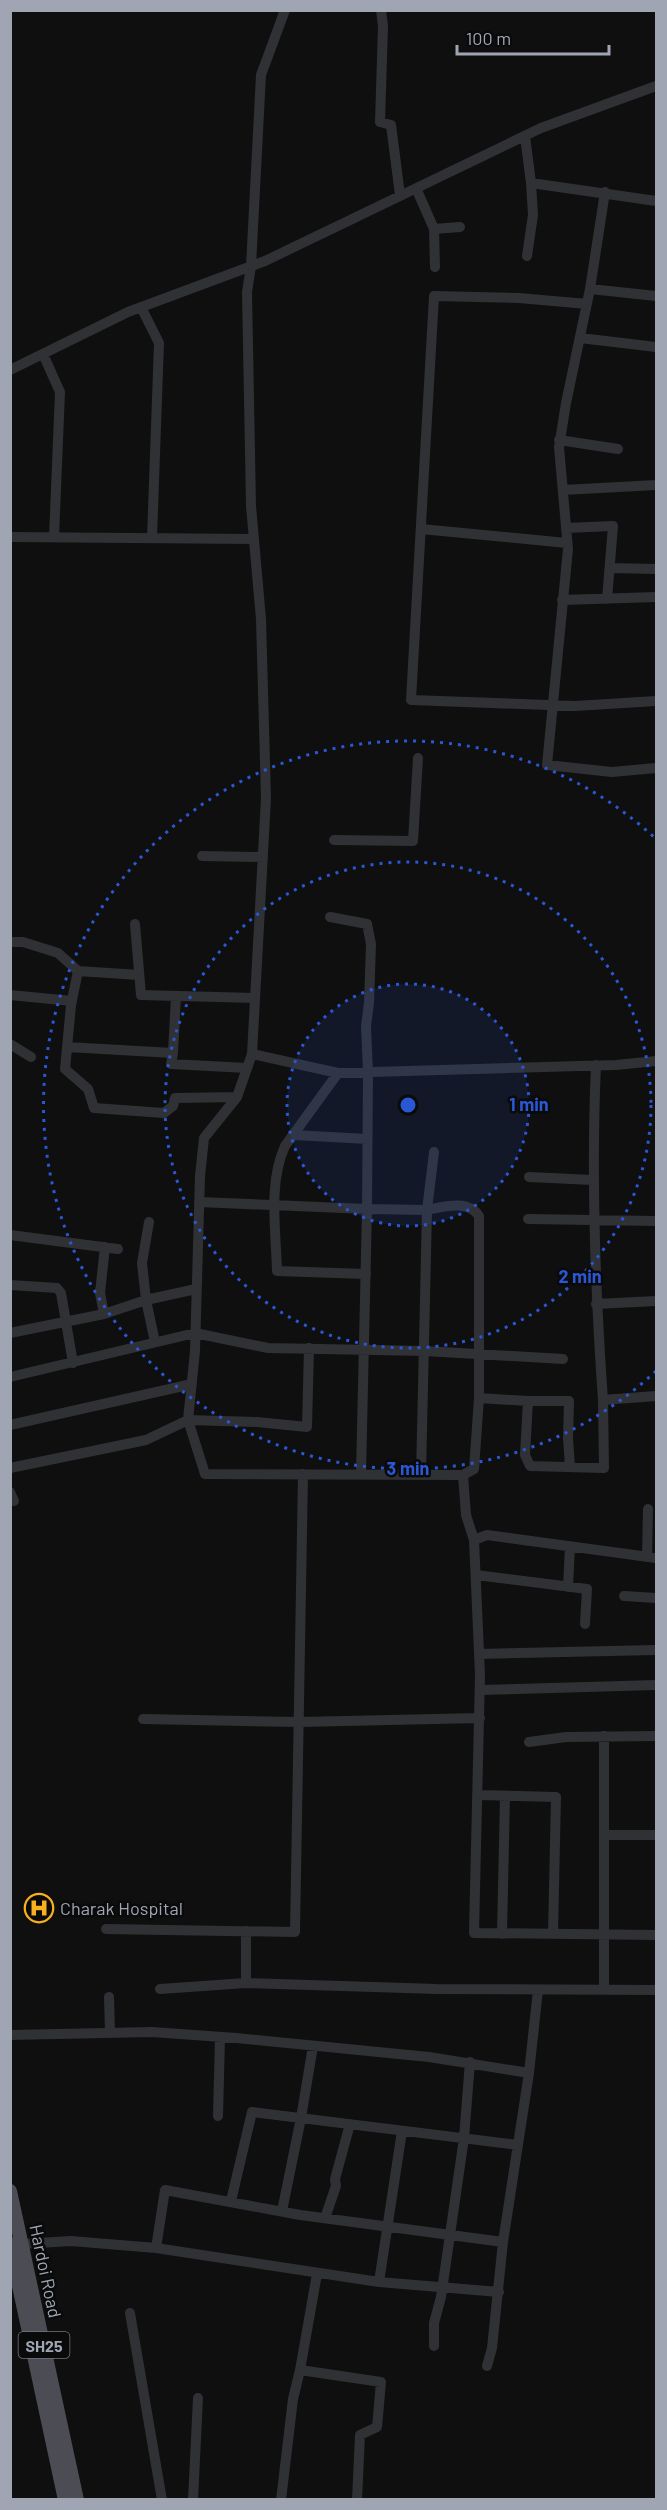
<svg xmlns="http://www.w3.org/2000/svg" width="667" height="2510" viewBox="0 0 667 2510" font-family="Barlow,sans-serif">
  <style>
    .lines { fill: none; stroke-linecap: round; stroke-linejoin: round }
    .minor { stroke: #303135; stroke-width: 10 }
    .major { stroke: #4c4d54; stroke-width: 14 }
    .ring { fill: none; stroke: #2a57d4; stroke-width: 3; stroke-dasharray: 3 6 }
    .labels { text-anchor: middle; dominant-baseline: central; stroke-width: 5; stroke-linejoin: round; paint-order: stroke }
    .shield { fill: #0a0a0b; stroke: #727680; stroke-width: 1.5 }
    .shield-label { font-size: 16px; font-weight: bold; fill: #9fa5b2 }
    .poi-label { font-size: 18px; fill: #9fa5b2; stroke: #0a0a0b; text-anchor: start }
    .street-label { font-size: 18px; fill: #9fa5b2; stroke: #0a0a0b }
    .centre { fill: #2a57d4; stroke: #0a0a0b; stroke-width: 3 }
    .ring-label { font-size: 18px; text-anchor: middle; font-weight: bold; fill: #2a57d4; stroke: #0a0a0b; stroke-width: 5; stroke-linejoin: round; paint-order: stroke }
  </style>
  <rect width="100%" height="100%" fill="#0f0f10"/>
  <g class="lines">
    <path class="minor" d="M285,10L261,75L251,266L247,292L251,506L261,619L266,798L252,1054L237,1097L204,1138L200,1176L195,1351L188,1420L205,1474L463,1475L466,1515L474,1540L480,1675L474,1933L656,1935
      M381,10L383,26L380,122L391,125L400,195
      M525,136L531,183L656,201
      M416,188L434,229L435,267
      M605,192L590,289L566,403L559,447L568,549L547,765L612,772L656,768
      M434,229L460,227
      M527,256L533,215L531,183
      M590,289L656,296
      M587,304L519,298L434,296L411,700L575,706L656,701
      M141,307L159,343L152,538
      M580,338L656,347
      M43,354L60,392L54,537
      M10,370L128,312L265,261L541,128L656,86
      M559,440L618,449
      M563,490L656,485
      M566,528L613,526L607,599
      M421,529L567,543
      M11,537L254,539
      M610,568L656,569
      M562,600L656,597
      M334,840L413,841L418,758
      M202,856L263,857
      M330,917L367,924L371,944L369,1003L366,1026L368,1072L367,1209L427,1210L421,1475
      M135,924L141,995L255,998
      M10,942H23L58,953L78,971L139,975
      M78,971L71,1005L65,1069L88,1089L94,1108L164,1113L173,1106L175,1098L237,1097
      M10,995L72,1001
      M10,1044L31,1057
      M67,1047L173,1053L171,1064L247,1068
      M173,1053L176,996
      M252,1054L338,1073L616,1065L656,1061
      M596,1065C591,1177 595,1288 603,1400L656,1396
      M338,1073L285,1146C268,1183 276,1231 277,1271L366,1274
      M294,1135L367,1139
      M434,1152L427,1210C443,1207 468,1199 479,1216V1398L474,1469L463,1475
      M529,1177L593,1180
      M199,1202L367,1209L361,1474
      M528,1219L656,1221
      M149,1222L142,1263L146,1300L155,1342
      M10,1235L118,1249
      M10,1285L57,1288L61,1293L73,1363
      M596,1304L656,1301
      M104,1314L100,1293L105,1247
      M10,1333L104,1314L146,1300L196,1289
      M10,1377L195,1333L268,1348L425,1351L563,1359
      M479,1398L528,1401H569L568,1438L570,1467
      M528,1401L525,1455L530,1466L604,1468L603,1400
      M10,1425L192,1384
      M10,1468L146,1440L188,1420L257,1422L307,1427L309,1348
      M10,1492L14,1501
      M474,1540L487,1535L656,1558
      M647,1557L648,1509
      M476,1575L587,1589L585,1624
      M568,1587L570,1546
      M624,1596L656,1598
      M480,1654L656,1650
      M480,1690L656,1685
      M143,1719L299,1722L480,1718
      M529,1742L566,1737L656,1736
      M479,1795L556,1797L553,1934
      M604,1835H656
      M106,1929L295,1932L303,1474
      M502,1934L505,1796
      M246,1983V1931
      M160,1989L246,1983L437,1989L656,1990
      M604,1990V1736
      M109,1997L110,2032
      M10,2035L152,2032L236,2038L429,2057L529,2073L503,2242L300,2215L165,2190L156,2248L71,2241L22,2244
      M529,2073L538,1990
      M218,2116L220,2037
      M231,2201L252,2112L518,2145
      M282,2211L301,2118L313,2046
      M325,2218L336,2186L335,2179L350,2124
      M156,2248L379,2282L499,2292
      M317,2274L300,2370L381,2382L377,2427L360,2435L357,2500
      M379,2282L402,2131
      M130,2313L162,2500
      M434,2346V2323L441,2297L464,2138L470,2062
      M487,2366L492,2348L503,2242
      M193,2500L198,2398
      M281,2500L293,2399L300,2370"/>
    <path class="major" d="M10,2191L77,2500
      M10,2244L65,2500"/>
  </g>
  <circle cx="408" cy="1105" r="121" fill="#2a57d4" fill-opacity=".12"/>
  <g class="ring">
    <circle cx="408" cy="1105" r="121"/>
    <circle cx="408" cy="1105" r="243"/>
    <path d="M656 1371A364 364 0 1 1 656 839"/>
  </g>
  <defs>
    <g id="hospital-ring" transform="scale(1.5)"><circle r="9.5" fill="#0a0a0b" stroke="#f8b01f" stroke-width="1.5"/><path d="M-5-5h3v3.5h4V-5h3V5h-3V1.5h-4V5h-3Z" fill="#f8b01f"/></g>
  </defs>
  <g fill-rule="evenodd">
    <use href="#hospital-ring" x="39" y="1908"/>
  </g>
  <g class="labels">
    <rect class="shield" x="18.5" y="2332" width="51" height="26" rx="4.5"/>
    <g class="shield-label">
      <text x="44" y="2345">SH25</text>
    </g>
    <g class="poi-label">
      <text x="60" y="1908">Charak Hospital</text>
    </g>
    <g class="street-label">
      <text transform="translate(46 2271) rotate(78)">Hardoi Road</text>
    </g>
  </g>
  <circle cx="408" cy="1105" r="9" class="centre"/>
  <g class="ring-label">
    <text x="529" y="1111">1 min</text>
    <text x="580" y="1283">2 min</text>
    <text x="408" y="1475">3 min</text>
  </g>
  <rect width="667" height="2510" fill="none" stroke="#9fa5b2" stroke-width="24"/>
  <path d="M457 45v9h152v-9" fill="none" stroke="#9fa5b2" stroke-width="3"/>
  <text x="466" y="45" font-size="18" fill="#9fa5b2" stroke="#0a0a0b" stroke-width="4.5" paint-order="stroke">100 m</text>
</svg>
